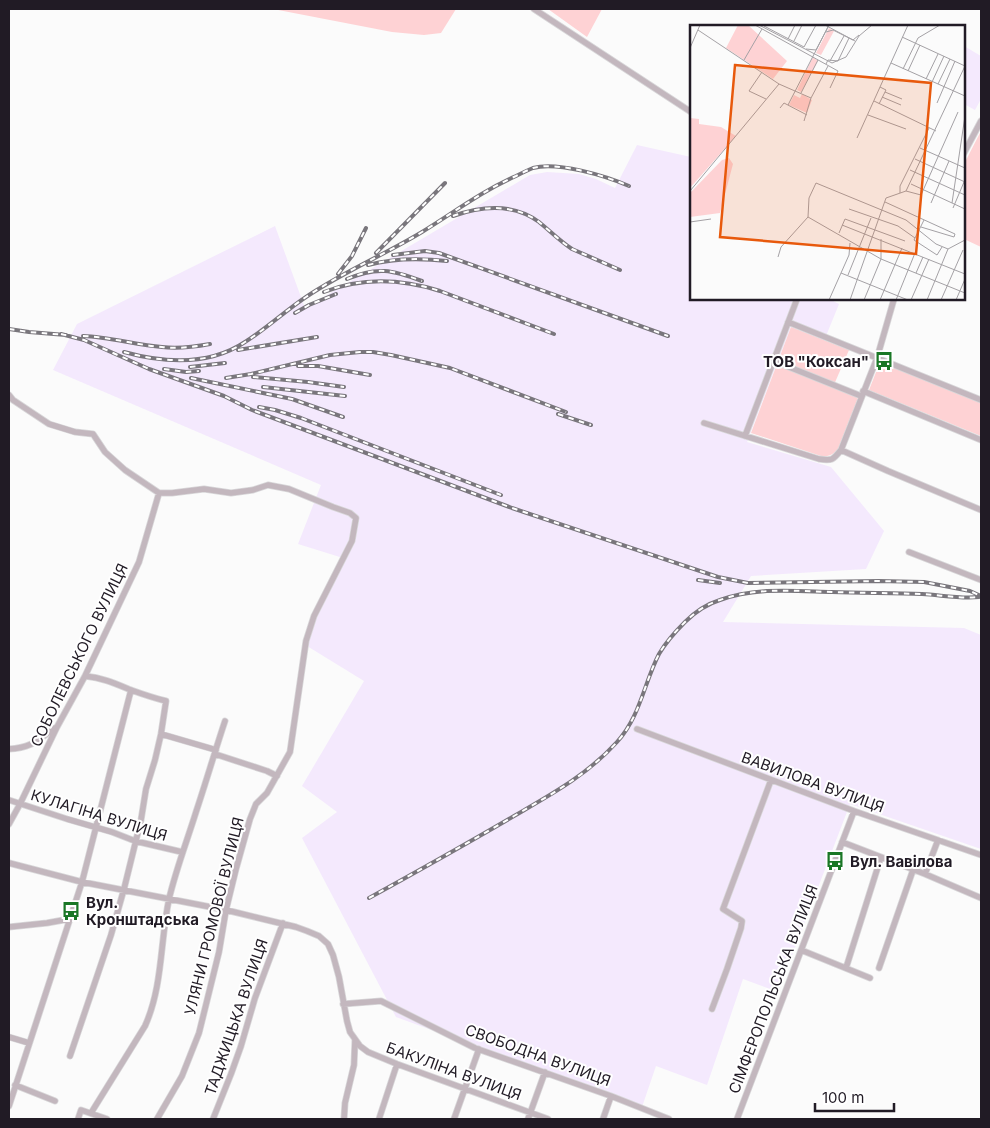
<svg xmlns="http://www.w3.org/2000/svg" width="990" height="1128" viewBox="0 0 990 1128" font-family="Inter,sans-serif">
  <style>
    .built { fill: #f4e9fd }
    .green { fill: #fed2d4 }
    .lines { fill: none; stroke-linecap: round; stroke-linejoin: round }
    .minor-casing { stroke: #d8d7d9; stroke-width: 7 }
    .minor { stroke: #c3b7be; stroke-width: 5.5 }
    .rail-casing { stroke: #79767c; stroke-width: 4 }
    .rail { stroke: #fff; stroke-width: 2; stroke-dasharray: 5.5; stroke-linecap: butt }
    .labels { text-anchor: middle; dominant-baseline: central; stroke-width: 4; stroke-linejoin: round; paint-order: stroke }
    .poi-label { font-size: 15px; font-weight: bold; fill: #211b25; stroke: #fff; text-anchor: start }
    .street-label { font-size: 15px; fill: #211b25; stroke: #fff }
    .inset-road { fill: none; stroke: #a4a1a5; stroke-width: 1 }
    .view { fill: #e8590c; fill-opacity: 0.15; stroke: #e8590c; stroke-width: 2.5 }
    .inset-edge { fill: none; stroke: #211b25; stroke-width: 2.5 }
  </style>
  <rect width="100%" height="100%" fill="#fbfbfb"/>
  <path class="built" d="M964,46L981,56V99L975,110L964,104Z
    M637,145L691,157V299H829L839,304L824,341L791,327L747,442L831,467L884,531L866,569L751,576L723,622L964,628L981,635V849L850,804L778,992L743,979L707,1085L656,1066L642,1107L396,1017L302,838L337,812L302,786L364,681L307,646L306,641L343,558L298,544L321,485L53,370L77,324L275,226L305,308L530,175L547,172L579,174L596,179L615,188Z"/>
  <path class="green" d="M273,9H456L441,33L424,35L392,32Z
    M548,9H602L587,37Z
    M981,131V247L964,239V164Z
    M791,327L849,350L833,387L858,398L838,449C833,455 828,457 821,456L751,433Z
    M880,362L981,403V436L869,390Z"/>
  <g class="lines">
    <g class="minor-casing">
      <path id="minor" d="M534,9L691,112
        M964,153L981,121
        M788,322L981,400
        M774,361L861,396
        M863,391L981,440
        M9,395L13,400L49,424L75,432L93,434L105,452L125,470L159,493H172L204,489L231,493L253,490L268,485L289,489L333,507L350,513L356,518L352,541L314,616L306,641L290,752L267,793L256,804L250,819L236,869L226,910L219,952L199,1033L182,1076L157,1119
        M704,423L819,459C832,461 833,460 841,450L877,358L894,299
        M745,436L797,299
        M841,450L888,471L981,510
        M909,552L981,580
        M637,729L854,811L981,855
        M161,734L216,750
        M9,749C31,748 38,740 55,728
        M215,754L267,771L277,776
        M9,800L67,819L112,832L135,841L182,852
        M9,824L20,804L57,727L85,676L139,562L159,493
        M842,842L925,874L938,840
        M9,863L82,882L226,910L296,927L307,931L319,936L328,944L333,955L339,977L347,1021L350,1032L360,1046L368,1052L397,1064L548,1119
        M925,874L981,898
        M9,927L47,923L69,919
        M801,950L870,978
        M846,968L881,857
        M879,968L913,870
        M343,1004L381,1001L475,1048L611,1096L669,1119
        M712,1009L727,969L741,928L742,921L723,909L771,780
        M9,1037L29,1043
        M70,1056L111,935L124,889L141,820L146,789L155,760L161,734L166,701C154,698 142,694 131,690C114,683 103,678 85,676
        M15,1085L55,1101
        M9,1106L82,882L131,690
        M91,1113L145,1026C163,986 160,942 169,899C176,869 187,841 196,812C206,782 215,751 225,721
        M78,1119L81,1110L107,1119
        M213,1119L231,1074L241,1046L255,998L283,923
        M344,1119L345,1103L354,1065L355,1040
        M379,1119L397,1064
        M454,1119L479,1049
        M528,1119L545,1072
        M603,1119L611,1096
        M737,1119L854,811"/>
    </g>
    <use href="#minor" class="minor"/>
    <g class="rail-casing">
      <path id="rail" d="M453,216C481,206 513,203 539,222C550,231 560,241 572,249L620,270
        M376,253L445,183
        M393,255L425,251L439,253L668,336
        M368,265C394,258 420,258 447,261
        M338,274L352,256L366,228
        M347,279C378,266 392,270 422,281
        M324,292C362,277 402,279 440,291L554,334
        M295,313L309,305L336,294
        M9,329L29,332L66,335
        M61,334L84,340L149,369L224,396L252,410L512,508L718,577L748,583L879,581L924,582L970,591L981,596
        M83,336C110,337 136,345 162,347C178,349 194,347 210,344
        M238,350L317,337
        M124,352C164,363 209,366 245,342C266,329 285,311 306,297C343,272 384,255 422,232C453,213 482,191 516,176C522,173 528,170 533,168C557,161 606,176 629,186
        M298,366H318L370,375
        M190,367L225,363
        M164,369L186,372L199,371
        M253,377L308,382L344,387
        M191,378L292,399L343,417
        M226,378L251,374L330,355L360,352H373L391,355L450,368L566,412
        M263,387L345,396
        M259,407L275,410L301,418L501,495
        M558,414L591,425
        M698,580L720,583
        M369,898C418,871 466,844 514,816C552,794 587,775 617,742C640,717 644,683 659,654C666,642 675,632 685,622C695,612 707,604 720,600C756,587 794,591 832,592C862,593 892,593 922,594C941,595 960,599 979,597"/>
    </g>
    <use href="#rail" class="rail"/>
  </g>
  <defs>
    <g id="bus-bare" transform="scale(1.5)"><path d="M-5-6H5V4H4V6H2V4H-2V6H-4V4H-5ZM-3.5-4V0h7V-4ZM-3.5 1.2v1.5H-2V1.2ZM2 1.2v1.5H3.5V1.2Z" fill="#1a7726" stroke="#fff" stroke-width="2.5" paint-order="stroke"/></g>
  </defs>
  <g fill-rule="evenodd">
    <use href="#bus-bare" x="884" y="361"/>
    <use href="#bus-bare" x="835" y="861"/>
    <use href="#bus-bare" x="71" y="911"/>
  </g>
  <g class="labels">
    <g class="poi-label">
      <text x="869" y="361" text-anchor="end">ТОВ "Коксан"</text>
      <text x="850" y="861">Вул. Вавілова</text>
      <text x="86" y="902">Вул.<tspan x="86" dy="17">Кронштадська</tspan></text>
    </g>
    <g class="street-label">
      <text transform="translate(79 655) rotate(-64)">СОБОЛЕВСЬКОГО ВУЛИЦЯ</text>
      <text transform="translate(813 782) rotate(20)">ВАВИЛОВА ВУЛИЦЯ</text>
      <text transform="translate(99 815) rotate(17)">КУЛАГІНА ВУЛИЦЯ</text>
      <text transform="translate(214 916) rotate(-76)">УЛЯНИ ГРОМОВОЇ ВУЛИЦЯ</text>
      <text transform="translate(773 989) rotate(-69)">СІМФЕРОПОЛЬСЬКА ВУЛИЦЯ</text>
      <text transform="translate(236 1017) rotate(-71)">ТАДЖИЦЬКА ВУЛИЦЯ</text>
      <text transform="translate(538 1055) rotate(20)">СВОБОДНА ВУЛИЦЯ</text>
      <text transform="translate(454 1071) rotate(20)">БАКУЛІНА ВУЛИЦЯ</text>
    </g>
  </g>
  <g transform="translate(690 25)">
    <rect width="275" height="275" fill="#fbfbfb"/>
    <path d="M48,0H58L97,36L83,54L36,23ZM139,3L144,6L131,30L126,28ZM123,32L128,36L111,67L107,65ZM112,69L122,75L117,88L99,80L104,70L110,73ZM0,93L9,94V99L31,102L46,111L0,163ZM39,133L43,139L30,188L0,192V168L32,135Z" fill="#fed2d4"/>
    <path class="inset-road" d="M65,0L148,46L140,63M69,0L142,38L156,32L169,11L182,0M135,0L165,16M74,1L114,22L126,0M8,5L89,59L121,73L114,96M136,7L143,5L163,15L169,10M212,12L275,41M98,14L105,0M104,16L112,0M0,23L10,0M116,24L126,25L139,0M54,35L72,4M140,36L154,11M201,38L275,71M136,39L138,35L148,36L159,13M213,44L228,13L250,0M218,46L230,20M72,47L59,66L76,74M236,54L248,29M242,57L254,31M248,59L260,34M195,67L212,74M111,68L128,35M192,72L211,80M121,73L138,41M184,76L246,106M247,78L265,36M189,79L196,65L190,62M98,80L139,0M90,83L94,78L117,90M178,90L216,104M167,113L218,0M230,123L275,143M225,134L275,157M220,145L275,170M221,159L275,184M0,166L89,59M216,166L275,41M210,168V161L239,103M195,177L265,209M241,178L259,136M262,178L275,91M263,183L274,157M159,184L208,201L225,213M118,192L191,234L275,268M234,195L224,215L247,230L252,222M0,197L21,194M152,200L275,249M231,202L264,212L265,209M149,208L155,194L215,216M88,232L91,222L118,192L119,173L126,158L216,195L246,219L258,224M151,248L218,275M226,248L233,232M158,250L181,193M139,275L159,230L160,218M160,275L196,173L216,166L231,170L268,87M174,275L191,234V214M190,275L212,223M206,275L225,228M221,275L239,234M237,275L258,224L275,215M251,275L273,225M266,275L275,254"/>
    <path class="view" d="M45,40L241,58L226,229L30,212Z"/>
    <rect width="275" height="275" class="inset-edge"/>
  </g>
  <rect width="990" height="1128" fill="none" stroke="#211b25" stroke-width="20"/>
  <path d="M815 1103v8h79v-8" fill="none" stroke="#211b25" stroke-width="2.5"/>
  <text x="822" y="1103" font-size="15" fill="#211b25" stroke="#ffffff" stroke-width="4" paint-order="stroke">100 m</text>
</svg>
